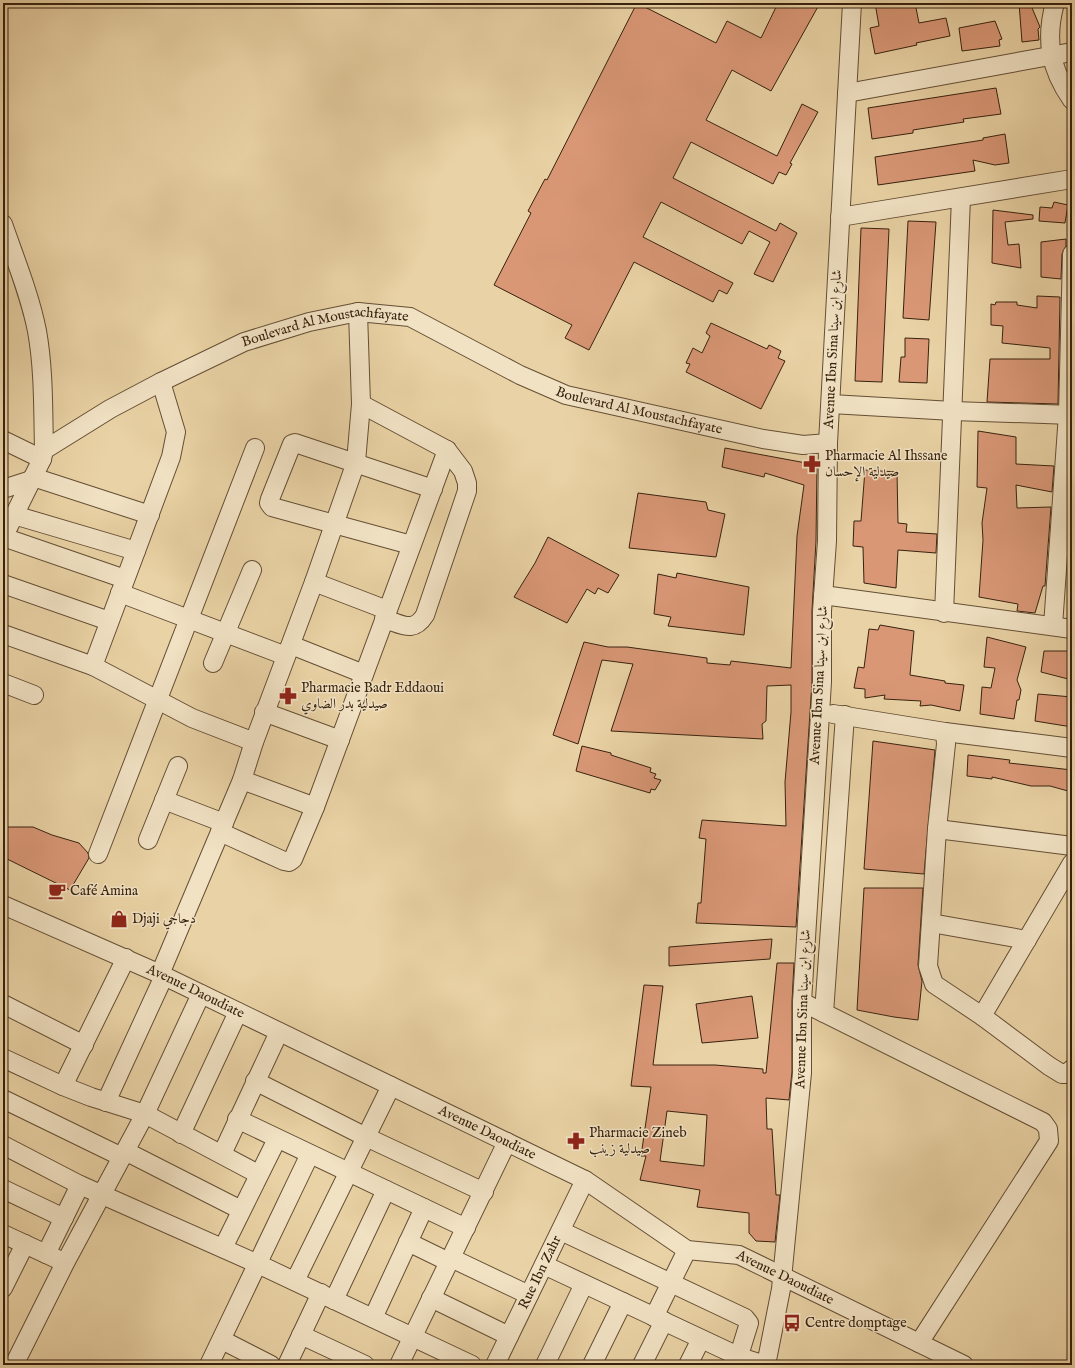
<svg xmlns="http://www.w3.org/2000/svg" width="1075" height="1368" viewBox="0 0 1075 1368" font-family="'IM FELL English',Amiri,serif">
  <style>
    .building { fill: #d99776; stroke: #38220e; fill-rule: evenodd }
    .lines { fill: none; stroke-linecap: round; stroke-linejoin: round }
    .minor-casing { stroke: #644e34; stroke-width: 20 }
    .minor { stroke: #f1e2c4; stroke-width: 18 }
    .labels { text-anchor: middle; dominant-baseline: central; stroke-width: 3; stroke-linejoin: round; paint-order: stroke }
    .street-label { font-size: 14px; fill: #38220e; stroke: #f1e2c4 }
    .poi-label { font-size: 14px; fill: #38220e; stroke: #f1e2c4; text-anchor: start }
  </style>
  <rect width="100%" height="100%" fill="#e9d2a5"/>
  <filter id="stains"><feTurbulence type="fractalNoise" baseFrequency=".005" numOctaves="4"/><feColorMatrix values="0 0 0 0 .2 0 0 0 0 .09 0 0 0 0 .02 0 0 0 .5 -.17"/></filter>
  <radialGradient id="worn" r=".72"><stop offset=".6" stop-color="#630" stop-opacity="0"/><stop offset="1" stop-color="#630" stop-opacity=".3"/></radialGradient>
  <path class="building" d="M637,3L716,43L727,21L761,38L778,3H820L771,91L732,70L706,120L777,156L802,104L818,112L790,163L792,164L786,175L779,172L773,184L691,142L673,178L776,231L780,223L797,233L773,282L754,274L770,242L749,231L742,244L661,202L643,237L733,283L727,294L719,290L713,302L634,262L589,350L565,338L572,325L494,285L531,213L528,211L545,179L547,180Z
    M875,3H915L919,23L946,18L950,36L916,43L917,45L875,54L870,28L879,26Z
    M1019,3H1030L1040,27L1038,29L1039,40L1022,42Z
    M995,21L1002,39L999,40L1000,46L962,51L959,28Z
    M996,88L1001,114L963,119L964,122L913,130V133L872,139L868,108Z
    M1005,134L1009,163L995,165L973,160L975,171L878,185L875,157L983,140V138Z
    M1054,202L1068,205L1065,223L1039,221L1040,207L1052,208Z
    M993,210L1033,215V219L1005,222L1008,245L1019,244L1021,268L992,263Z
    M908,221L936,222L929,320L903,318Z
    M861,228L889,229L882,382L855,381Z
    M1066,239V246L1062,254L1061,279L1041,277V242Z
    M1037,296L1060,297L1058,404L987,402L990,359H1050V348L1002,343L1003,326L991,325V304L995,305L996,302H1017V305L1037,308Z
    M711,323L767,349L769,345L781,351L778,358L785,361L761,409L686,372L690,364L686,363L693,348L702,353L710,336L706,333Z
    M905,338L929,339L927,383L899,382L901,357H905Z
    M978,431L1016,437V464L1054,466L1052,492L1016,485L1017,508L1051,507L1045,586H1043L1035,613L1017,611L1018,604L979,597L983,540L982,523L987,488L977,487Z
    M725,448L817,465L816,541L812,611V682L796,927L696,923L698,903H701L706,839L699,838L702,820L786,826L785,782L791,712V685L767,686L766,721L762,724L763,739L611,731L633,664L602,660L578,744L553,735L584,642L608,647H627L707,658V663L730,665L731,661L791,668L797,536L804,485L765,473L764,477L722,467Z
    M865,470L897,472L898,523L907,524L906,532L937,534L936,553L898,550L896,588L864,583L863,547L853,546L854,521H861Z
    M638,493L706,502L708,510L725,514L716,557L629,548Z
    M548,537L619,575L608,593L598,588L595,594L587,589L567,623L514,597L535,563Z
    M677,573L749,587L744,635L668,626L671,617L654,614L658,574L676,578Z
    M880,625L914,631L910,675L945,681V683L964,685L960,711L931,705L920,706L921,701L884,699L885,695L865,698V689L854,688L858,667L864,668L869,629L878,630Z
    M987,637L1026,647L1017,680L1021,690L1019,700H1017L1014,719L980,714L982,687L991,688L995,668L984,667Z
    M1044,651H1072V680L1041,672Z
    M1038,694L1072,697V727L1035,721Z
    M873,741L935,750L924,874L864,869Z
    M582,746L611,753V755L651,768L650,772L656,774L654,778L661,780L655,790L651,789L650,793L576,771Z
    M968,755L1010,760L1009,763L1072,770V787H1069L1068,791L1050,786H1031L992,777V779L967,776Z
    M3,827H33L52,835L79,843L88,853L89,858L70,890L3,857Z
    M864,888H923L918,965L922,981L918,1020L894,1017L857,1010Z
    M772,939L770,959L669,966V947Z
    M777,963H794L792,1002V1072L789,1100L766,1098L767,1129H772L776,1195H780L775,1242L756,1241L749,1233V1213L697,1207L700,1190L640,1180L646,1156H641L651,1087L631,1086L644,985L663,986L653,1065H715L763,1069V1073H766ZM667,1111L707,1115L704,1166L660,1161Z
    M752,996L758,1038L702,1043L696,1004Z"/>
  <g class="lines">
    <g class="minor-casing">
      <g id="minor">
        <path d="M1055,3C1045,39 1050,69 1072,100"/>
        <path d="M847,93L1072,52"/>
        <path d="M840,217L1072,179"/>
        <path d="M3,224C15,259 30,295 37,331C44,370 43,411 44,450L42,459L3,538"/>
        <path d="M361,404L447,450L463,471L467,483V491L425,615C413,634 402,624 384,619"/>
        <path d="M831,404L953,411L1072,415"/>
        <path d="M3,440L42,459"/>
        <path id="s1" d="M44,450L110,409L161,382L244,342L309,322L358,312L410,317L520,375L566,395L763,439L803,445L828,443"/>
        <path d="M33,477L150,515"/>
        <path d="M3,489L31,480"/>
        <path d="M14,515L136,551"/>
        <path d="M3,537L125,579"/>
        <path d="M411,545L272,507L269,503L270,499L292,444L295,443L433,489"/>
        <path d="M314,582L387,610"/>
        <path d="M3,584L109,621"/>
        <path d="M120,593L286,656"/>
        <path d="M823,595L1072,629"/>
        <path d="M944,613L961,198"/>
        <path d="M1053,626L1068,414L1072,254"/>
        <path d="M3,634L93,666L192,718L254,742"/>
        <path d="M291,645L364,674"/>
        <path d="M213,663L252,570"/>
        <path d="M93,666L171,457L176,432L161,382"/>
        <path d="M3,683L34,695"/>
        <path d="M264,712L340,740"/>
        <path d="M833,714L945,732L1072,748"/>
        <path d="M945,732L946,744L937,829L928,966L934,984L982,1016L1049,1066L1062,1074H1066L1072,1069"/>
        <path d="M242,780L315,807"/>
        <path d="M164,800L224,823"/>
        <path d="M937,829L1072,846"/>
        <path d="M220,832L284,861L289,862L293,859L315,807L447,450"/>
        <path d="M148,840L178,766"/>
        <path d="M98,854L255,448"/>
        <path id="s2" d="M3,905L160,974L585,1180L687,1250L739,1255L964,1365"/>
        <path d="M931,923L1027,940"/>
        <path d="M160,974L242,780L254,742L314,582L356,462L361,404L358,312"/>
        <path d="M802,1002L1043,1122L1048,1129L1049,1141L919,1343"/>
        <path d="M3,1004L84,1045"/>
        <path d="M824,1013L845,715"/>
        <path d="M982,1016L1072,863"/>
        <path d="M3,1058L63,1086L91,1097L145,1114L258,1174"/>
        <path d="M255,1081L366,1137L484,1192"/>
        <path d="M63,1086L126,958"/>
        <path d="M3,1099L122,1157"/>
        <path d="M106,1102L164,976"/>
        <path d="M237,1119L466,1228"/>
        <path d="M181,1134L238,1012"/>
        <path d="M3,1145L80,1185L258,1264L472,1365"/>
        <path d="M125,1151L241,1210"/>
        <path d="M222,1154L279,1032"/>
        <path d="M3,1189L64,1218"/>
        <path d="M561,1231L745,1318L749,1323L736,1365"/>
        <path d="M3,1234L57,1259"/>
        <path d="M408,1242L449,1262"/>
        <path d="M223,1248L277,1139"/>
        <path d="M46,1254L80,1185"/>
        <path d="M451,1258L529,1295"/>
        <path d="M544,1265L740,1357L765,1365"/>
        <path d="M295,1281L391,1086"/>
        <path d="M3,1288L25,1244"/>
        <path d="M431,1298L509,1336"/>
        <path d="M334,1300L386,1190"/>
        <path d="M654,1317L687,1250"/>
        <path d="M373,1318L424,1208"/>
        <path d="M301,1335L365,1365"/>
        <path d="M222,1340L271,1365"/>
        <path d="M14,1365L65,1263L145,1114L201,994"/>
        <path d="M209,1365L310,1154"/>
        <path d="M287,1365L321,1293"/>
        <path d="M399,1365L507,1142"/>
        <path id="s3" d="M495,1365L585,1180"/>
        <path d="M545,1365L584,1284"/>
        <path d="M592,1365L623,1302"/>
        <path d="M642,1365L664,1321"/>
        <path d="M688,1365L701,1339"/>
        <path d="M766,1365L781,1289L802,1073V1002L822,682V611L827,541L828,443L852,3"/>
      </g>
    </g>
    <use href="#minor" class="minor"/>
  </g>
  <defs>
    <g id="pharmacy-bare" transform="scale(1.38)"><path d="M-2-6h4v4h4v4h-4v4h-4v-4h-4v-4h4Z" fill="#8f2418" stroke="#f1e2c4" stroke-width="2.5" paint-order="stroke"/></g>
    <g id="cafe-bare" transform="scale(1.38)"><path d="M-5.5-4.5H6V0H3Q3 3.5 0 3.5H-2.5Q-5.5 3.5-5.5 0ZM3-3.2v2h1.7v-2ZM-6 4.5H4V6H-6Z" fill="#8f2418" stroke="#f1e2c4" stroke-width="2.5" paint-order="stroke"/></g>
    <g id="shop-bare" transform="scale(1.38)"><path d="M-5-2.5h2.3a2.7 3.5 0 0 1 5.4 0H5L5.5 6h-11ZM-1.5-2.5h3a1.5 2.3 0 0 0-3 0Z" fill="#8f2418" stroke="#f1e2c4" stroke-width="2.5" paint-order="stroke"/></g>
    <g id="bus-bare" transform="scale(1.38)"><path d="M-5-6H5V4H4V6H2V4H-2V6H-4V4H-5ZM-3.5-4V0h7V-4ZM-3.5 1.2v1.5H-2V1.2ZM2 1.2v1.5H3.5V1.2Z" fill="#8f2418" stroke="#f1e2c4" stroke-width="2.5" paint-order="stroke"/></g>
  </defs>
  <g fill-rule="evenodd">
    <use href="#pharmacy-bare" x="812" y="464"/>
    <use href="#pharmacy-bare" x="288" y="696"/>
    <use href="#cafe-bare" x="57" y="891"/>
    <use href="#shop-bare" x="119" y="919"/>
    <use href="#pharmacy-bare" x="576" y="1141"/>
    <use href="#bus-bare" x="792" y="1323"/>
  </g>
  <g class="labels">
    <g class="street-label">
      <text stroke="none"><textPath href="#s1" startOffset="311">Boulevard Al Moustachfayate</textPath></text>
      <text transform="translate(833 349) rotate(-87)">Avenue Ibn Sina شارع ابن سينا</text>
      <text stroke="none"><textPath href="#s1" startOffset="647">Boulevard Al Moustachfayate</textPath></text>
      <text transform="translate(819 685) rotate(-87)">Avenue Ibn Sina شارع ابن سينا</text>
      <text stroke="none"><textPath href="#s2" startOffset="211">Avenue Daoudiate</textPath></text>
      <text transform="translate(803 1009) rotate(-88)">Avenue Ibn Sina شارع ابن سينا</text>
      <text stroke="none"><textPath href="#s2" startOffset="535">Avenue Daoudiate</textPath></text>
      <text stroke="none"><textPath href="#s3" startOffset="103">Rue Ibn Zahr</textPath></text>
      <text stroke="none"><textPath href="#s2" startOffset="871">Avenue Daoudiate</textPath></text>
    </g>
    <g class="poi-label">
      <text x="825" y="456">Pharmacie Al Ihssane<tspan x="825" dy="16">صيدلية الإحسان</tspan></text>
      <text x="301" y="688">Pharmacie Badr Eddaoui<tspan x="301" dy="16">صيدلية بدر الضاوي</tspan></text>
      <text x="70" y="891">Café Amina</text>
      <text x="132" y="919">Djaji دجاجي</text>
      <text x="589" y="1133">Pharmacie Zineb<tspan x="589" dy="16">صيدلية زينب</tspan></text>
      <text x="805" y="1323">Centre domptage</text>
    </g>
  </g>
  <rect width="1075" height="1368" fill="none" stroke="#e9d2a5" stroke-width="16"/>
  <rect x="4" y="4" width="1067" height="1360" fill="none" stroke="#38220e" stroke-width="2"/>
  <rect x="8" y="8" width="1059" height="1352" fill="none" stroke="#38220e"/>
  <rect width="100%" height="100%" filter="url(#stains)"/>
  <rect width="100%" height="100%" fill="url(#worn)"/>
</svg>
